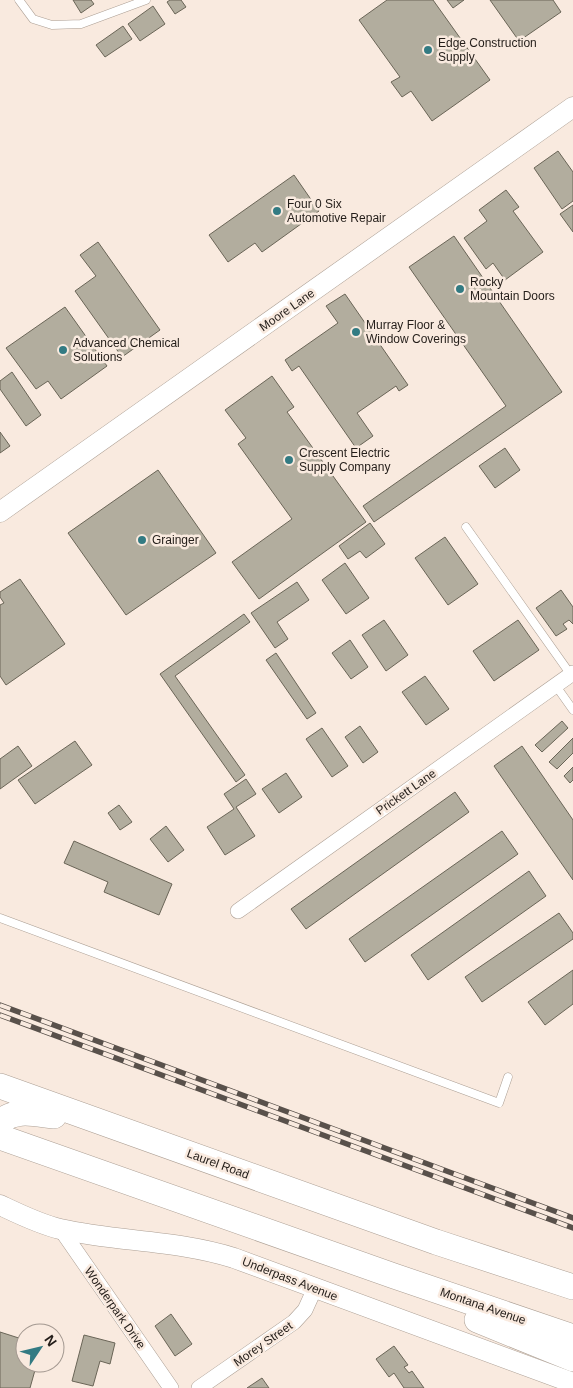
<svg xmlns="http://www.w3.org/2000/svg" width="573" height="1388" viewBox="0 0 573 1388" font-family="Arial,sans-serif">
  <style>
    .building { fill: #b2ad9e; stroke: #6a6557 }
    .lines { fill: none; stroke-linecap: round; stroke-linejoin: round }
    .service-casing { stroke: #ac9f94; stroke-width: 9 }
    .minor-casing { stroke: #ac9f94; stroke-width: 16 }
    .tertiary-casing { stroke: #ac9f94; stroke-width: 21 }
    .primary-casing { stroke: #ac9f94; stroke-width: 26 }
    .service { stroke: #fff; stroke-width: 8 }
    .minor { stroke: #fff; stroke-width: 15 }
    .tertiary { stroke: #fff; stroke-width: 20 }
    .primary { stroke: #fff; stroke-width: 25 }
    .rail-casing { stroke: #59514b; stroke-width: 5.5 }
    .rail { stroke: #f9eadf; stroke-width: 4; stroke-dasharray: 11; stroke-linecap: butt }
    .poi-dot { fill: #337b83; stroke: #f9eadf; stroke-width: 2 }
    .labels { text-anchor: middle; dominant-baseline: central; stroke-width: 5; stroke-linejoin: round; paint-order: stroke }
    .poi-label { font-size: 12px; fill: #231d19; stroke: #f9eadf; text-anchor: start }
    .street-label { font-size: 12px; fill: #231d19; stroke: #f9eadf }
  </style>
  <rect width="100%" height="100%" fill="#f9eadf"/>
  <path class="building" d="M73,0H91L94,4L81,13Z
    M170,0H181L186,7L175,14L167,2Z
    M387,0H433L490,80L432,121L411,91L402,97L391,82L400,77L359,20Z
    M447,0H464L453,8Z
    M490,0H553L561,12L519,41Z
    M153,6L165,24L140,41L128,24Z
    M123,26L132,39L105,57L96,45Z
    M558,151L573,172V201L562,209L534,168Z
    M294,175L319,211L262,252L255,243L228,262L209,235Z
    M506,190L519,207L513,211L543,252L505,280L493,263L486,269L464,238L487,221L479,210Z
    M573,205V232L560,214Z
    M454,236L562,392L374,522L363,506L506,406L409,267Z
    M98,242L160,330L122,357L75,291L96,276L80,255Z
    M345,294L408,385L399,391L396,386L357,413L373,436L356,448L299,366L292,371L285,360L338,323L326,306Z
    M65,307L107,366L61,399L48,381L36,389L6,348Z
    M12,372L41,415L26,426L0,389V381Z
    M272,376L294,407L287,412L366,522L259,599L232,562L292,519L238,444L246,438L225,410Z
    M0,432L10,446L0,453Z
    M505,448L520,470L495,488L479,466Z
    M158,470L216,553L126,615L68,533Z
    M370,523L385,544L366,558L360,551L348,559L339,546Z
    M445,537L478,584L448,605L415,558Z
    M345,563L369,598L346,614L322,580Z
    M20,579L65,644L6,685L0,676V605L4,603L0,597V592Z
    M297,582L309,600L277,622L288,639L275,648L251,613Z
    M561,590L573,607V624L569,620L563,624L567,629L556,636L536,608Z
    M244,614L250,622L175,676L245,775L236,782L160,674Z
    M384,620L408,655L386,671L362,635Z
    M518,620L539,650L494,681L473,651Z
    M350,640L368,667L351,679L332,653Z
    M276,653L316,713L307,719L266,660Z
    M425,676L449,709L426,725L402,692Z
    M562,721L568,728L542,752L535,745Z
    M360,726L378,752L363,763L345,737Z
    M322,728L348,766L332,777L306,739Z
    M573,738V753L557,769L549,762Z
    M75,741L92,765L35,804L18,780Z
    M18,746L32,766L0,789V759Z
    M522,746L573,820V880L494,766Z
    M573,767V780L570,783L564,776Z
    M286,773L302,797L279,813L262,789Z
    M246,779L256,794L236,807L255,836L225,855L207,827L234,809L224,794Z
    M455,792L469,812L306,929L291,909Z
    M119,805L132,822L120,830L108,813Z
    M166,826L184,850L168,862L150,839Z
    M502,831L518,854L365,962L349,939Z
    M74,841L172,884L159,915L104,892L108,882L64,863Z
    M529,871L546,896L428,980L411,955Z
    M559,913L573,933V939L482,1002L465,977Z
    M573,970V1004L545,1025L528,1002Z
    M171,1314L192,1344L175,1356L155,1326Z
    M0,1332L25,1340V1363H37L30,1388H0Z
    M84,1335L115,1343L110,1364L100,1361L93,1386L72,1381Z
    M394,1346L408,1365L404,1367L409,1373L412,1371L424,1388H404L394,1373L389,1377L376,1359Z
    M262,1378L269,1388H247Z"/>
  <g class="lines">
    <g class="service-casing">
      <path id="service" d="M19,0L33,19L52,25L81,24L146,0
        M466,527L571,675
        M556,686L573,710
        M0,918L499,1103L508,1077"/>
    </g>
    <g class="minor-casing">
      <path id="minor" d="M238,911L573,673
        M60,1228L171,1388
        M199,1388L294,1322L305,1310L315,1288"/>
    </g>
    <g class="tertiary-casing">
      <path id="tertiary" d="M0,512L573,107
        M0,1205C19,1214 39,1224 60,1229C118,1242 177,1240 234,1258L573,1383"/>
    </g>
    <g class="primary-casing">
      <path id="primary" d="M0,1086L436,1242L573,1287
        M0,1122C16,1108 35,1114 54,1116
        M0,1137L394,1276L573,1337
        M477,1320L573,1359"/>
    </g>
    <use href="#service" class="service"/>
    <use href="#minor" class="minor"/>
    <use href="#tertiary" class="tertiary"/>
    <use href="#primary" class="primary"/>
    <g class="rail-casing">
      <path id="rail" d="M0,1005L573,1218
        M0,1015L573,1228"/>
    </g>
    <use href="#rail" class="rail"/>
  </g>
  <g class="poi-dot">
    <circle cx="428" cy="50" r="5"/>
    <circle cx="277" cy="211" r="5"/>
    <circle cx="460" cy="289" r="5"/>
    <circle cx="356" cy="332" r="5"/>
    <circle cx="63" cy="350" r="5"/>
    <circle cx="289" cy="460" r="5"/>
    <circle cx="142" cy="540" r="5"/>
  </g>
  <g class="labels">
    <g class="poi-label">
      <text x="438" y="43">Edge Construction<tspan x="438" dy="14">Supply</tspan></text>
      <text x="287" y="204">Four 0 Six<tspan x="287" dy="14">Automotive Repair</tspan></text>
      <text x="470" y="282">Rocky<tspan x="470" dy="14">Mountain Doors</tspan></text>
      <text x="366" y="325">Murray Floor &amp;<tspan x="366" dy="14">Window Coverings</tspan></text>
      <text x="73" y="343">Advanced Chemical<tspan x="73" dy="14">Solutions</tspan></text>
      <text x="299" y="453">Crescent Electric<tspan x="299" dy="14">Supply Company</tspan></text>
      <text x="152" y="540">Grainger</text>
    </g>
    <g class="street-label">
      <text transform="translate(287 310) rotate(-35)">Moore Lane</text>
      <text transform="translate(406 792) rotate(-35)">Prickett Lane</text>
      <text transform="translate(218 1164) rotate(20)">Laurel Road</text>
      <text transform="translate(290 1279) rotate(21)">Underpass Avenue</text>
      <text transform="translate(483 1306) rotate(19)">Montana Avenue</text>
      <text transform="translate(115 1308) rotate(55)">Wonderpark Drive</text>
      <text transform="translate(263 1344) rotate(-35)">Morey Street</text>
    </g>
  </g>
  <g transform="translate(40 1348) rotate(55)"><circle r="24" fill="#f9eadf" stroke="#a39890"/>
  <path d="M0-4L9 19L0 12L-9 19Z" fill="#337b83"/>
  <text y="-8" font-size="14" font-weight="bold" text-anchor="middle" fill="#231d19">N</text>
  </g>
</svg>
